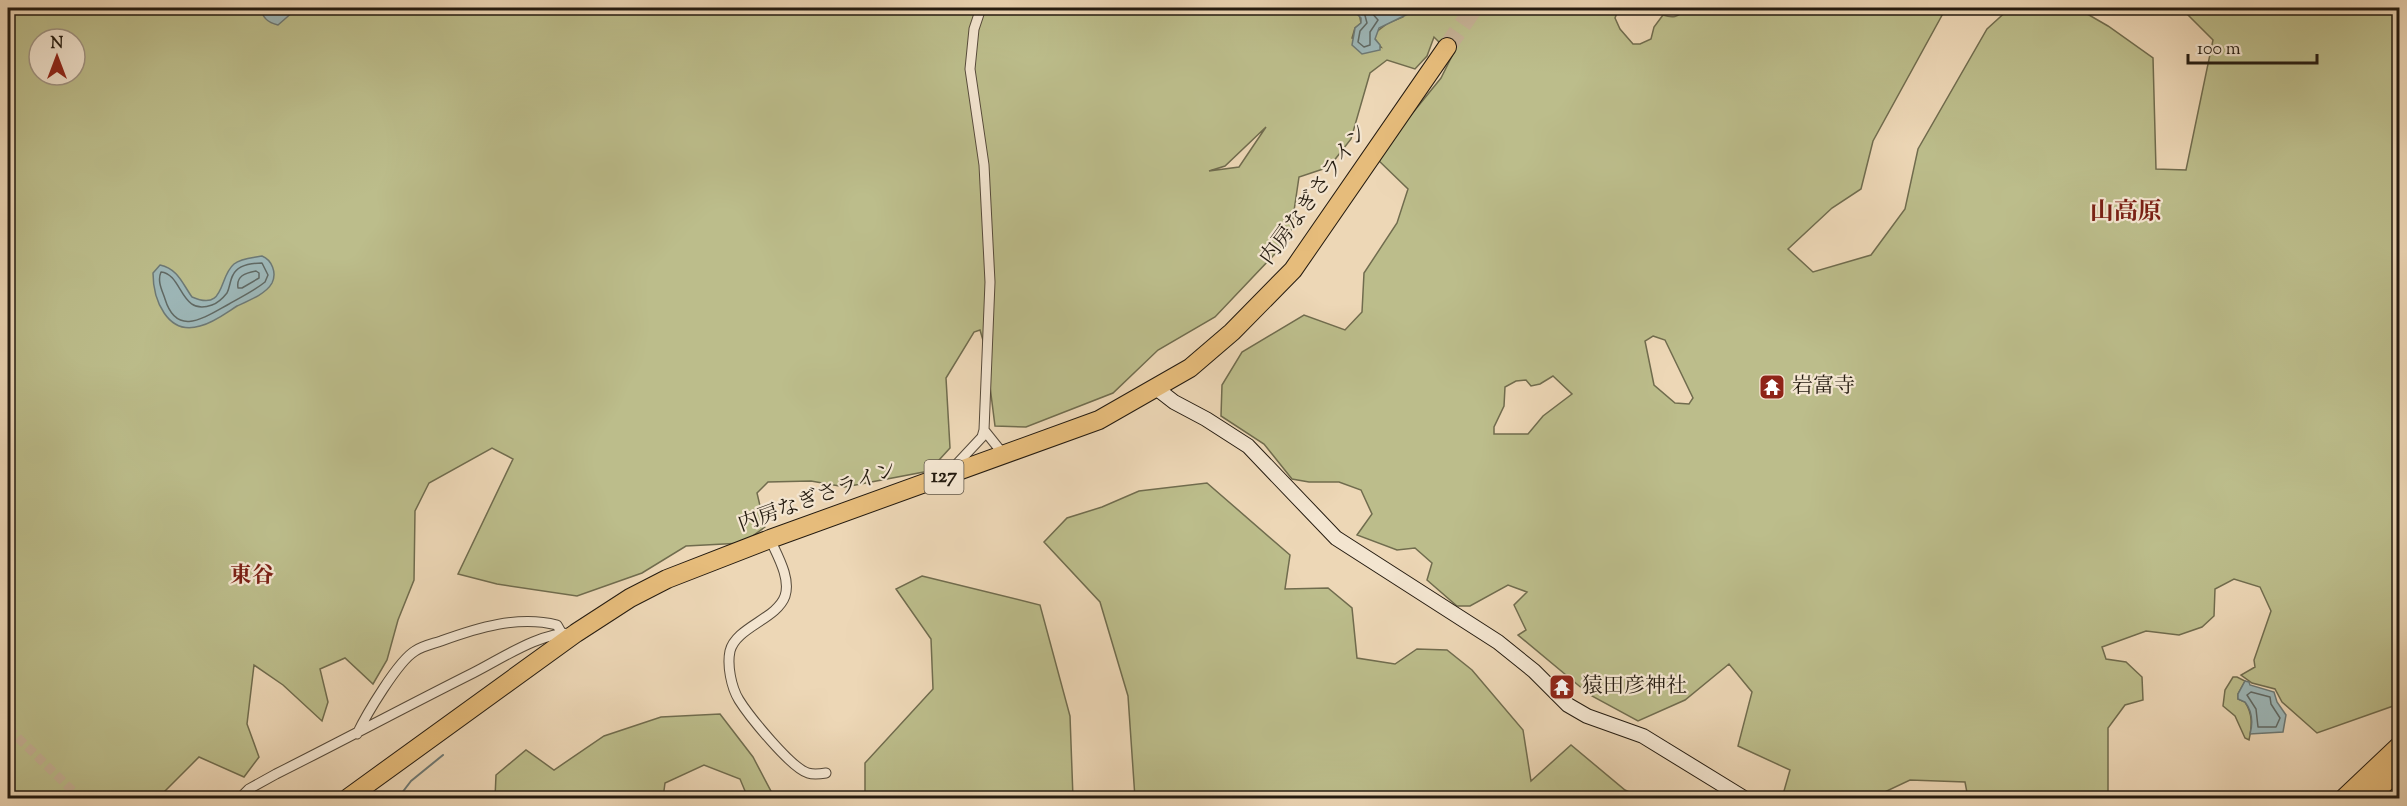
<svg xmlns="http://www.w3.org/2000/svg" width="2407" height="806" viewBox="0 0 2407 806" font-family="'Sorts Mill Goudy','Noto Serif JP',serif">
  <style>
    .green { fill: #bcbd8b; stroke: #706c4e; stroke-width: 1.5; fill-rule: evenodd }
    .water { fill: #9db7b8; stroke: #6d7975; stroke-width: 1.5 }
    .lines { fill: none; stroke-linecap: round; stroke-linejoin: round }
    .shore { stroke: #606964; stroke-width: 1.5 }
    .stream { stroke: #6d7975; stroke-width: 2 }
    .street-tunnel { stroke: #c5b195; stroke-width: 9; stroke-dasharray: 9 4.5; stroke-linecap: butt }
    .highway-tunnel { stroke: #c5b195; stroke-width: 18; stroke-dasharray: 18 9; stroke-linecap: butt }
    .street-casing { stroke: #564a3a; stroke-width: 11 }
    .secondary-casing { stroke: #241b10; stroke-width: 16 }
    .highway-casing { stroke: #241b10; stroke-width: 20 }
    .street { stroke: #f3e5d0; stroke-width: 9 }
    .secondary { stroke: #f3e5d0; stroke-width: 14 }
    .highway { stroke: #e6bc7b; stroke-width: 18 }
    .labels { text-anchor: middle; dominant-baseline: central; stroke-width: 4.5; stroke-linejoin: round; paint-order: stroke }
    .shield { fill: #f3e5d0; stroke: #62584a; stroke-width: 1.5 }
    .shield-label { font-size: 20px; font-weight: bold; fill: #241b10 }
    .street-label { font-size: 21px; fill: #241b10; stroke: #f3e5d0 }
    .poi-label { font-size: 21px; fill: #241b10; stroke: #f3e5d0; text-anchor: start }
    .neighbourhood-label { font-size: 22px; font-weight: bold; fill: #7a1f14; stroke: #f3e5d0 }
    .quarter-label { font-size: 24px; font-weight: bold; fill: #7a1f14; stroke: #f3e5d0 }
  </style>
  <rect width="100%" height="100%" fill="#edd7b6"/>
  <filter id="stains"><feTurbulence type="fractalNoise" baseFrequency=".00333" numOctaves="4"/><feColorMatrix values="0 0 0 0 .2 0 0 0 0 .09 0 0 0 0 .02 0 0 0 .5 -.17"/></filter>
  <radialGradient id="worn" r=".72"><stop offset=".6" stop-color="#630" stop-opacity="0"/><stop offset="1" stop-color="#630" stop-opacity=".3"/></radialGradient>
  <path class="green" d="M8,8H1358L1361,23L1355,28L1352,38L1381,47L1375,39V33L1388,23L1403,17L1407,8H1619L1615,18L1620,29L1633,44H1640L1651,39L1654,27L1663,15C1681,21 1679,10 1692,8C1715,4 1749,8 1773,8L1776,13L1786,8H1946L1873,141L1861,189L1832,208L1788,249L1813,272L1871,255L1905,209L1918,149L1987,29L2010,8H2077L2108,26L2153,58L2156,169L2186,170L2213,40L2181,8H2399V702L2396,705L2317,733L2282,702L2275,689L2252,683L2241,675L2255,667L2254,660L2271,611L2260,587L2234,579L2215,589L2214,616L2202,627L2179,635L2146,631L2102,647L2106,659L2126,662L2142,677L2143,700L2125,705L2108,728V798H1968L1965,782L1910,780L1872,798H1782L1790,770L1738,746L1752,692L1729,664L1685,700L1638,721L1590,695L1518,635L1526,630L1514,605L1527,592L1508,585L1470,606H1457L1427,580L1432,563L1415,548L1397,550L1357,535L1372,514L1361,490L1339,482H1309L1292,479L1264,444L1221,416L1222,385L1242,352L1304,315L1345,330L1362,312L1364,273L1397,223L1408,189L1376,158L1441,78L1455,50L1442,45L1434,37L1427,56L1415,69L1387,60L1370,73L1351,139L1329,167L1299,177L1290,238L1215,317L1158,350L1113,393L1026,427L995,426L985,347L980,330L974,332L946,378L950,448L929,471L845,487L811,481L768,482L757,493L765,527L743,543L686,546L642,573L577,596L497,584L458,574L513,459L492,448L429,483L415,511L414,580L398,620L387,660L373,684L345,658L320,669L328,702L322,721L283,685L254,665L247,724L259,757L244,777L199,757L158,798H8ZM39,39H75V75H39ZM1266,127L1239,167L1209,171L1225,166ZM1653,336L1665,340L1693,398L1689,404L1675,403L1654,385L1645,341ZM1553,376L1572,394L1543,416L1528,434H1494V427L1504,406L1505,387L1516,381L1526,380L1531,386L1540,384Z
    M1207,483L1290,555L1285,589L1328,588L1352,608L1357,658L1395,664L1417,649L1447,650L1472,670L1523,730L1531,781L1571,745L1625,790L1642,798H1135L1128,696L1100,602L1044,542L1067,518L1102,507L1139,491Z
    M922,576L1040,605L1070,716L1073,798H865V763L933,689L931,639L896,589Z
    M2233,677H2237L2245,681L2238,694V699L2245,702C2253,714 2252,726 2249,740L2245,738L2235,716L2223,706L2225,690Z
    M720,714L753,757L773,795L759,798H748L740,779L704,765L665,783L663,798H495L496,775L526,750L554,770L604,736L661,717Z"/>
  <path class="water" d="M261,8H294V11L278,25C269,23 262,18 261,8Z
    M1358,8H1375L1379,12H1382L1407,8L1408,14L1379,28L1375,39L1380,45V50L1362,54L1352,45L1355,28L1361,23V18L1357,14Z
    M262,256C272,260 277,273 272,283C266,294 248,301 237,306C226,313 213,323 200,326C167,336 153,299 153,273L160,265C178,269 182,283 192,297C226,312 218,277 234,264C242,258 253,258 262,256Z
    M2245,681L2249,682L2250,685L2274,692L2277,702L2286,715L2283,732L2250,734C2253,723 2252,711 2245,702L2238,699V694Z"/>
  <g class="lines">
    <path class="shore" d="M1363,8L1367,23L1360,31L1358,42L1364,47L1370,45V32L1378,20L1371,12V8
      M262,263L268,275L265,282C254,291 241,297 229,304C205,317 177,338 165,299C162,290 157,281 161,272C183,274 180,317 212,305C218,303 223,298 227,293C230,287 230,280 233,275C238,264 252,263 262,263Z
      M256,271L259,273V278L242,288H238C236,276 245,273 256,271Z
      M2251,692L2270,697L2271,704L2280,718L2276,727H2258L2256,709L2247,695Z"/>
    <path class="stream" d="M398,798L411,781L443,755"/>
    <path class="street-tunnel" d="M8,728L80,798"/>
    <path class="highway-tunnel" d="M1447,47L1474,8"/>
    <g class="street-casing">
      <path id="street" d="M981,8L974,29L970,69L984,165L990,282L984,430L1004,455
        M954,467L982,437L984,430
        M770,539C777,555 791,578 785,596C777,619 736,627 730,651C727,665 731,687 739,700C749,716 791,768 808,773C814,775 820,774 826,773
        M357,734C366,715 398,661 415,651C422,646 432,644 441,641C477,628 518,615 557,625L561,632
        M240,798L249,789L276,774C342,741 407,706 473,673C503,658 539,632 574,633"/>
    </g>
    <g class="secondary-casing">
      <path id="secondary" d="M1156,388L1174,402L1206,419L1248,446L1336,538L1498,642L1534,671L1568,705L1587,716L1643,736L1744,798"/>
    </g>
    <g class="highway-casing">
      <path id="highway" d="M348,798L576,633L630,598L667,579L770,539L1099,420L1190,368L1232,332L1293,270L1447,47
        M2344,798L2400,745
        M2368,798L2400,769"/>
    </g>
    <use href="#street" class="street"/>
    <use href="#secondary" class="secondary"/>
    <use href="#highway" class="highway"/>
  </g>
  <defs>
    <g id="temple-square" transform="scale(1.35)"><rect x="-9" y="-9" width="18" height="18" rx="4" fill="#8f2418" stroke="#f3e5d0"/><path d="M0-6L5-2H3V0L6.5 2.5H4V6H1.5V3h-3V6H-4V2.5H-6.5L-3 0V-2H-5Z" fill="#fff"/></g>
  </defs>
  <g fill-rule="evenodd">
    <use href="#temple-square" x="1772" y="387"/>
    <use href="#temple-square" x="1562" y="687"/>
  </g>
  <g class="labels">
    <rect class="shield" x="924.5" y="460" width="39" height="34" rx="4.5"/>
    <g class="shield-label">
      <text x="944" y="477">127</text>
    </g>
    <g class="street-label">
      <text transform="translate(1315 195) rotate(-54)">内房なぎさライン</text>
      <text transform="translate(818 498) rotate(-20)">内房なぎさライン</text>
    </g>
    <g class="poi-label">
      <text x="1792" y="387">岩富寺</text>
      <text x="1582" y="687">猿田彦神社</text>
    </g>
    <g class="neighbourhood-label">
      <text x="252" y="577">東谷</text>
    </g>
    <g class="quarter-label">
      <text x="2126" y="213">山高原</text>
    </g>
  </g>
  <rect width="2407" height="806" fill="none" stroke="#edd7b6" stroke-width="30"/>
  <rect x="9" y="9" width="2389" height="788" fill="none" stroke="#241b10" stroke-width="3"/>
  <rect x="15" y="15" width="2377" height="776" fill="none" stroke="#241b10" stroke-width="1.5"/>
  <g transform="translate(57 57)"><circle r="28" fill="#f3e5d0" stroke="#a09483" stroke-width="1.5"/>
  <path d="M0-4.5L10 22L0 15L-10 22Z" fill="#8f2418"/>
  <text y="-9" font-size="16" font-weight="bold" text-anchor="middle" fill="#241b10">N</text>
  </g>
  <path d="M2188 54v9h129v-9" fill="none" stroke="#241b10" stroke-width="3"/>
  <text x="2197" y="54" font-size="18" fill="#241b10" stroke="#f3e5d0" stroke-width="4.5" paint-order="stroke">100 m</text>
  <rect width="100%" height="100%" filter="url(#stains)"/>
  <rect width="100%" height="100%" fill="url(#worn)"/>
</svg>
